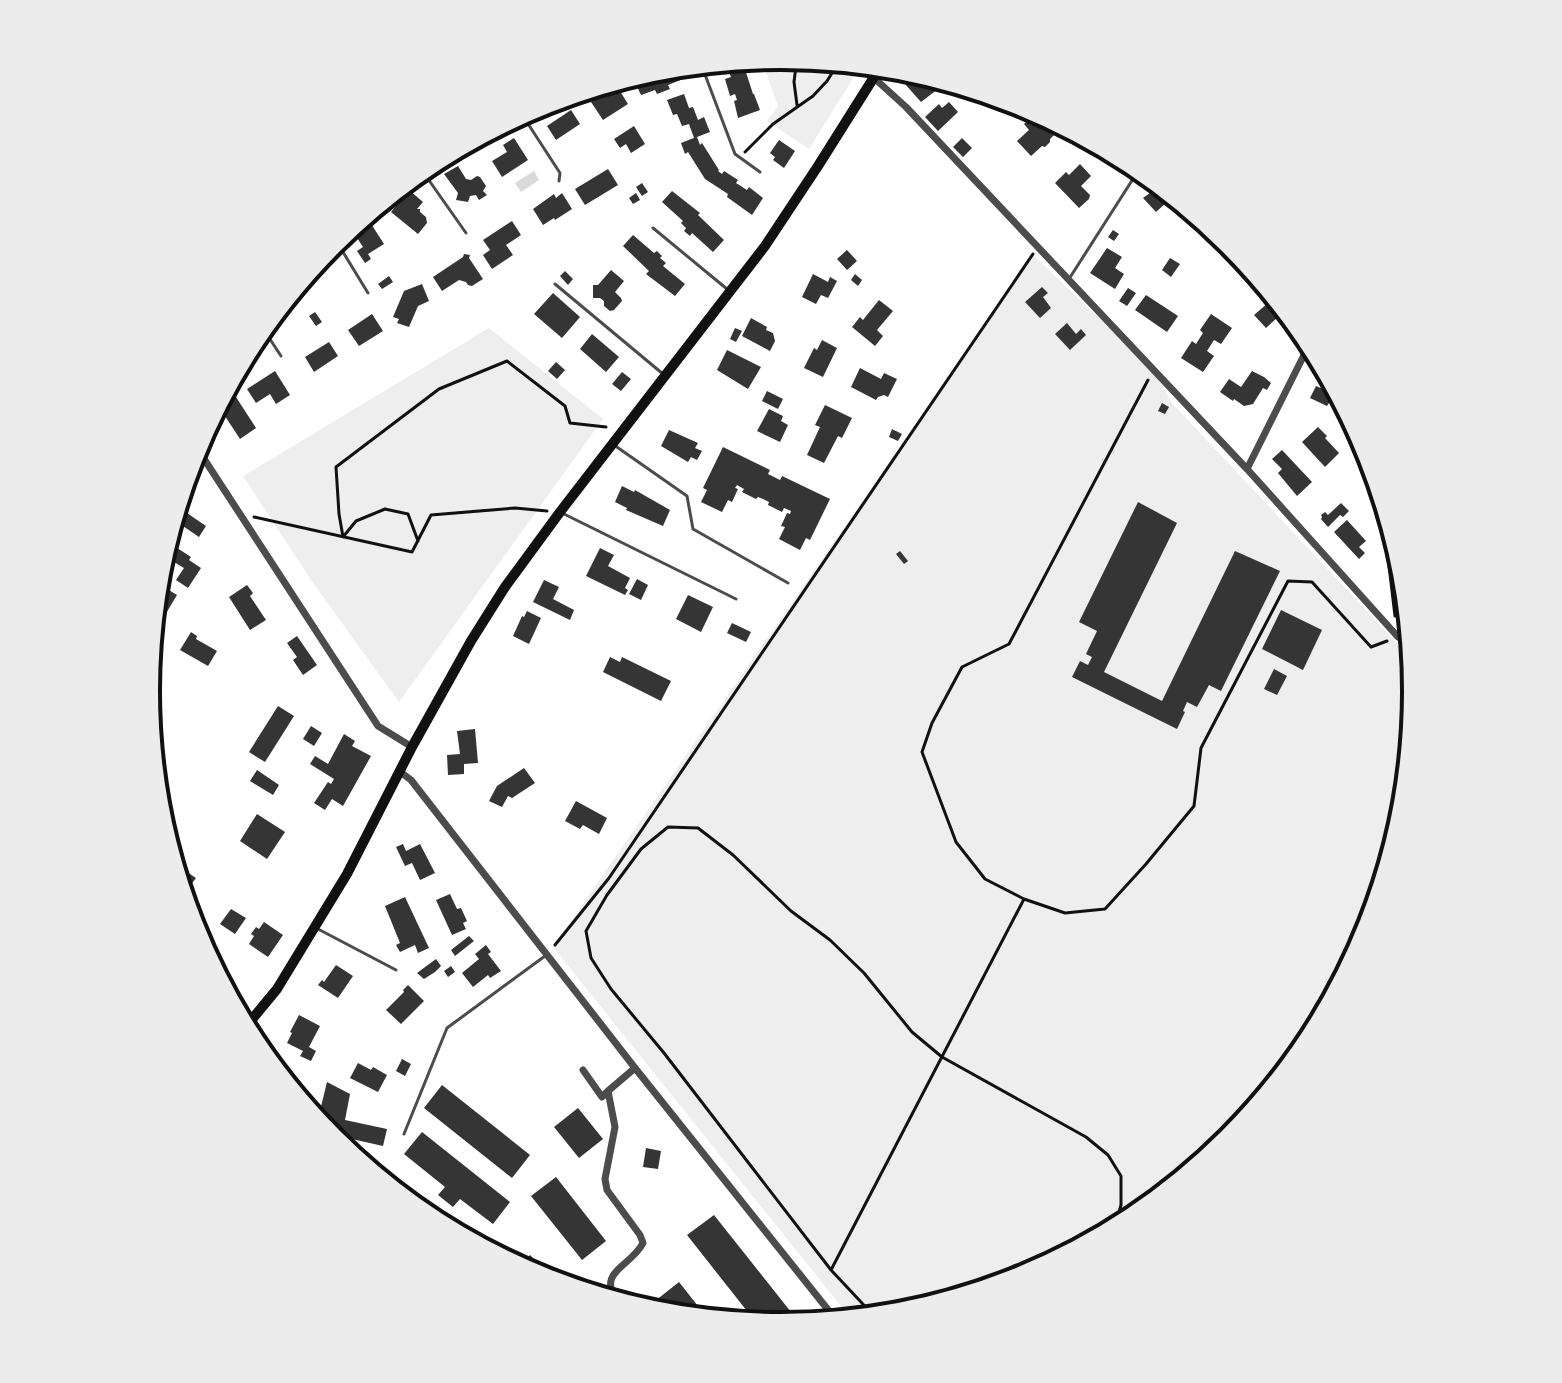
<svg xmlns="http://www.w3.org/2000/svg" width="1562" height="1383" viewBox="0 0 1562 1383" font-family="Arial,sans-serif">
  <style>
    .green { fill: #eee }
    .water { fill: #d9d9d9 }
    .building { fill: #353535 }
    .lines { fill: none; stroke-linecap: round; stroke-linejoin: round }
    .path { stroke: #111; stroke-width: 3 }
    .service { stroke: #4c4c4c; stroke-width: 3 }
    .minor { stroke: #4c4c4c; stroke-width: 7 }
    .secondary { stroke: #111; stroke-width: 10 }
    .rim { fill: none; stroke: #111; stroke-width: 4 }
  </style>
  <rect width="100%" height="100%" fill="#fff"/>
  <path class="green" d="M781,56L862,64L809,149L767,121L778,106L761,58Z
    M1033,255L1153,370L1172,403L1407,654L1401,556L1404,568L1416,692L1404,816L1368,935L1309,1045L1230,1141L1134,1220L1024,1279L905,1315L852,1320L553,947Z
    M489,328L603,419L399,702L313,583L243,476Z"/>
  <path class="water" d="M534,171L539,180L521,192L515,183Z"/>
  <path class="building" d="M742,60L753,94H754L760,110L738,118L734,101L737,100L735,94L730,96L725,79L731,77L726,64L722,66L721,62Z
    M678,66L683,79L668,85L670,89L657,94L655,90L641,95L634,80L649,74L651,78L664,74L662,69Z
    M918,72L934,77L942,86L921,102L905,84Z
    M618,88L628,104L603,120L591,102L607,91L609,94Z
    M684,94L689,108L693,107L698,120L704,117L710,132L697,137L700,145L702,143L719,170L718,171L722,174L724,171L738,180L736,183L747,190L749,187L763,198L752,215L727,197L728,194L705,179L688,152L685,154L681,143L694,138L689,124L682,126L677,114L673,115L667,100Z
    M949,102L958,112L938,131L925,117L939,104L942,108Z
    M571,110L580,124L556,140L547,126Z
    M1037,112L1045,121L1046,120L1056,133L1050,139V142L1045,147L1042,146L1031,156L1017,141L1029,130L1024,124Z
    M634,126L645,144L631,153L626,144L620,148L614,139Z
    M514,138L528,160L502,177L492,161L507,152L503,145Z
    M962,138L972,148L963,157L953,147Z
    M779,140L795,151L784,168L773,160L775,157L770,153Z
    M1080,164L1091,176L1081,186L1090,195L1089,199L1079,208L1055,183L1066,172L1069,175Z
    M458,166L466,179L471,180L477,176L480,177L486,186L483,191L487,195L479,200L476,195L470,196L468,202L456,200L458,193L444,174Z
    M608,169L618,185L585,205L575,189Z
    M642,183L648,192L642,196L636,187Z
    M1159,184L1176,197L1168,205L1166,203L1156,212L1143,198L1150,193H1155L1157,191V186Z
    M409,190L423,202L417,209H420V212L426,217L427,223L418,234L391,212Z
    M672,191L700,213L698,215L724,240L713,252L692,233L690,236L684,231L686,228L681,223L683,221L662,202Z
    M562,193L572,209L555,220L554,218L543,225L533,209L554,194L556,198Z
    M636,193L640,200L633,204L629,198Z
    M366,216L384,244L368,254L371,259L365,263L357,251L363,247L350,227Z
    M512,221L521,235L506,245L513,255L492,269L483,255L490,250L483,240Z
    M1113,230L1119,234L1114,241L1108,237Z
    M633,235L654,253L657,251L662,256L660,258L666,263L663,266L685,284L675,296L646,274L649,271L623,246Z
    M328,247L336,259L304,280L303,277Z
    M1107,248L1122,257L1115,268L1124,274L1115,289L1090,273Z
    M847,250L857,261L847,270L837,259Z
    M464,254L470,255L469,258L483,279L472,286L468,285L466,282L459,280L442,291L433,277L463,257Z
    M1170,258L1180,264L1171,277L1162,270Z
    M611,270L624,281L615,292L621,298L622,301L614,310L610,311L604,306V301L600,298H593V285H598Z
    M565,271L573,279L568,285L560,276Z
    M813,274L828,282L830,277L837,281L828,298L821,295L816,304L802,297Z
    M855,274L862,280L858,286L851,280Z
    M389,276L393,282L382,289L378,284Z
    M422,284L429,301L418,306L409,327L397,323L399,319L393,317L404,291Z
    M1042,287L1048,293L1043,297L1051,308L1040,318L1025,302Z
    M294,288L298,294L289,300L293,307L283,313L279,306Z
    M1128,288L1136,293L1127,306L1119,301Z
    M553,293L580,317L562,338L534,314Z
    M1146,295L1178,316L1167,332L1135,310Z
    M1275,297L1291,317L1289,319L1287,317L1282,322L1278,317L1266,328L1254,315Z
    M879,300L893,311L877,330L883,336L875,346L852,327L860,317L863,320Z
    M315,312L322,322L316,326L309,316Z
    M372,314L383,331L359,346L348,330Z
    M1211,314L1232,328L1221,344L1214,340L1207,351L1214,356L1203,372L1181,358L1192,341L1196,344L1203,333L1200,330Z
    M751,318L767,327L766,330L773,333L775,341L770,351L742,336Z
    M1067,323L1076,334L1081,329L1086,335L1070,350L1055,334Z
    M735,328L742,331L736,342L730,339Z
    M592,334L619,357L606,372L580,349Z
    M822,340L837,348L823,377L804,368L814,348L817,350Z
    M329,342L338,356L314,372L305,357Z
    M727,350L761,367L748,389L717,370Z
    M556,362L565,370L557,379L548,371Z
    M860,368L881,379L884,373L897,379L888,397L884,395L878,397L876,400L851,387Z
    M275,371L290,395L276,404L270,394L256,403L247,389Z
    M1252,371L1264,377L1271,383L1267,390L1263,388L1253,404L1244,406L1234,399L1233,401L1220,392L1229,379L1241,387Z
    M622,372L631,379L621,391L612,384Z
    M1327,382L1335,386L1349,413L1329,403L1327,406L1310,398L1316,386L1323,389Z
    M767,391L783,399L778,409L762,401Z
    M236,397L256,428L240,439L219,407Z
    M1162,403L1169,407L1165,414L1158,411Z
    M825,405L852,418L842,438L838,436L824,463L807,455L820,427L815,425Z
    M769,409L783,416L781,421L788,425L780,442L757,431Z
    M1318,427L1327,436L1325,438L1339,453L1325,467L1302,442Z
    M892,429L902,434L898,441L889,437Z
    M669,430L698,443L695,448L702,451L697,460L691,457L688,462L661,446Z
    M1353,437L1362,445L1357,451L1348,443Z
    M723,447L770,470L768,474L780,480L782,476L830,499L810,540L806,538L800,550L779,539L785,527L781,526L787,513L790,514L791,511L784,508L782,512L768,505L769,502L763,499L758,497L756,499L742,492L744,489L737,485L735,488L738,489L732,502L728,500L722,512L701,502L707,490L703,488Z
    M1282,450L1312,482L1297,496L1278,473L1282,469L1272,459Z
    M622,486L634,492L635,490L670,510L663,526L626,510L627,508L615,502Z
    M1138,502L1177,523L1104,672L1162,701L1235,551L1280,571L1221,691L1209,685L1197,707L1187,702L1183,711L1185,712L1177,729L1072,677L1080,661L1088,665L1092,657L1086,654L1097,631L1079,622Z
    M1341,503L1349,511L1343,517L1340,515L1328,527L1321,519L1322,517L1321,515L1325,512L1328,515Z
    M184,511L206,526L199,537L177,522Z
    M1347,520L1366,541L1359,547L1365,553L1359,559L1334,532Z
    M171,544L191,557L189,560L201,568L188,588L176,580L184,568L164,556L160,561L165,545L169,548Z
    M600,548L614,555L608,566L630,578L625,588L628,590L625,595L586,576Z
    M900,551L908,561L904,564L896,554Z
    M637,579L648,585L641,600L629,594Z
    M544,580L559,587L553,599L574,610L570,620L533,602Z
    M156,582L177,595L162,620L153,614Z
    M247,585L253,593L250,596L266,620L250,630L229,597Z
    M688,595L713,607L701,632L676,619Z
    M1281,610L1322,630L1303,670L1262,649Z
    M527,611L541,618L529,644L513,636L522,616L524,617Z
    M732,623L751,632L746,642L727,633Z
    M191,632L197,636L196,639L217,651L208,666L180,650Z
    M297,636L317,665L303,675L293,660L297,657L287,643Z
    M610,657L620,662L622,657L671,681L661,701L603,672Z
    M1274,669L1287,676L1277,695L1264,689Z
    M278,706L294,716L265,762L249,752Z
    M311,726L322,733L314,746L303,739Z
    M475,729L478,763L464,764V774L448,775L447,755L460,754L457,731Z
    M344,734L355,741L352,746L371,756L343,806L332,799L325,810L314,803L328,782L331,784L334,779L310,764L315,756L328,764Z
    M524,768L535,783L512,798L508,796L502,807L489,801L497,786Z
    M257,770L279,785L273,795L250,781Z
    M576,801L607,818L599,834L583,825L580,829L565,821Z
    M257,814L285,832L267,859L240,841Z
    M403,844L406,851L420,844L435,873L420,880L412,863L405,866L396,847Z
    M181,868L196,878L182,897L176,875Z
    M450,894L457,909L461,908L467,921L463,923L466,929L452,935L436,900Z
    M405,897L429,948L418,953L415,945L400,952L396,945L400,943L385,906Z
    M231,909L246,918L235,934L220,924Z
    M264,922L283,935L268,957L249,944L254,936L251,934L256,927L259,929Z
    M469,936L474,941L455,956L451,950Z
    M486,945L491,952L488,954L501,971L490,978L488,975L473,987L462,973L479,959L475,954Z
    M436,959L441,966L435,972L424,979L417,973Z
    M336,965L353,976L338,998L318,985L322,980L324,982Z
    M451,966L455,972L448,977L444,971Z
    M408,985L424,1001L401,1024L386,1010L404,992L403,990Z
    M299,1015L320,1026L309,1047L316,1051L311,1061L300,1056L303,1051L287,1043L292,1033L290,1032Z
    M402,1059L411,1064L405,1076L396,1071Z
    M358,1063L371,1070L373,1067L387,1075L378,1092L350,1078Z
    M327,1082L350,1094L345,1120L387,1129L383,1146L334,1135L335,1130L328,1129L326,1134L317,1123Z
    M442,1085L530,1155L512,1178L424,1108Z
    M578,1108L603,1139L579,1158L554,1127Z
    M422,1132L510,1202L493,1224L460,1199L453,1207L438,1195L445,1187L404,1154Z
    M646,1148L661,1151L658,1169L643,1167Z
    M556,1177L606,1241L582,1260L531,1196Z
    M714,1215L791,1312L773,1326L758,1325L687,1235Z
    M530,1255L561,1286L537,1278L517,1267Z
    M679,1282L709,1320L666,1316L655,1301Z"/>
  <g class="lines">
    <path class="path" d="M797,105L794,82L797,58
      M745,152L773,124L813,96L827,81L839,62
      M1382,495L1385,532L1395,616
      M254,517L412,552L431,515L515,508L547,511
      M343,537L339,514L336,467L439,389L507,361L565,406L570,423L606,427
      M343,537L356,521L385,509L408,514L418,541
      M1024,899L985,879L956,842L922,752L932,723L962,667L1009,644L1148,380
      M555,945L609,878L1033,254
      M831,1270L1024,899L1065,913L1105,909L1146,864L1194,806L1201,748L1288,581L1312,582L1371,647L1387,641
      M876,1318L831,1270L664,1053L611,989L591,958L586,931L607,895L641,849L668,827L698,828L733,855L791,911L830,940L864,973L912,1032L942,1057L1086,1137L1108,1155L1121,1176V1205L1114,1231"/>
    <path class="service" d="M701,64L735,154L760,172
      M521,113L560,173L559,181
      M421,169L466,233
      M653,228L727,289
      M335,239L368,293
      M1069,279L1140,168
      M555,284L663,374
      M262,327L281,356
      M614,445L687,496L693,529L788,583
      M564,514L736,599
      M318,929L396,970
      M404,1134L447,1028L545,956"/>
    <path class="minor" d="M873,77L906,107L1247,469L1311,341
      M195,445L378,726L412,747
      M1247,469L1398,637
      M399,771L411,780L635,1068L837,1321
      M583,1070L602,1097L608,1091L615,1127L605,1179L607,1190L640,1235L643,1243C631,1267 594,1272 619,1303
      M608,1091L635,1068"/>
    <path class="secondary" d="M244,1029L277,989L347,874L412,747L471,641L505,587L560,512L765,246L818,166L881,66"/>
  </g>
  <path d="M0 0H1562V1383H0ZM160 691a621 621 0 1 1 1242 0a621 621 0 1 1-1242 0Z" fill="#ececec" fill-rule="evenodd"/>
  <path class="rim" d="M160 691a621 621 0 1 1 1242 0a621 621 0 1 1-1242 0Z"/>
</svg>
